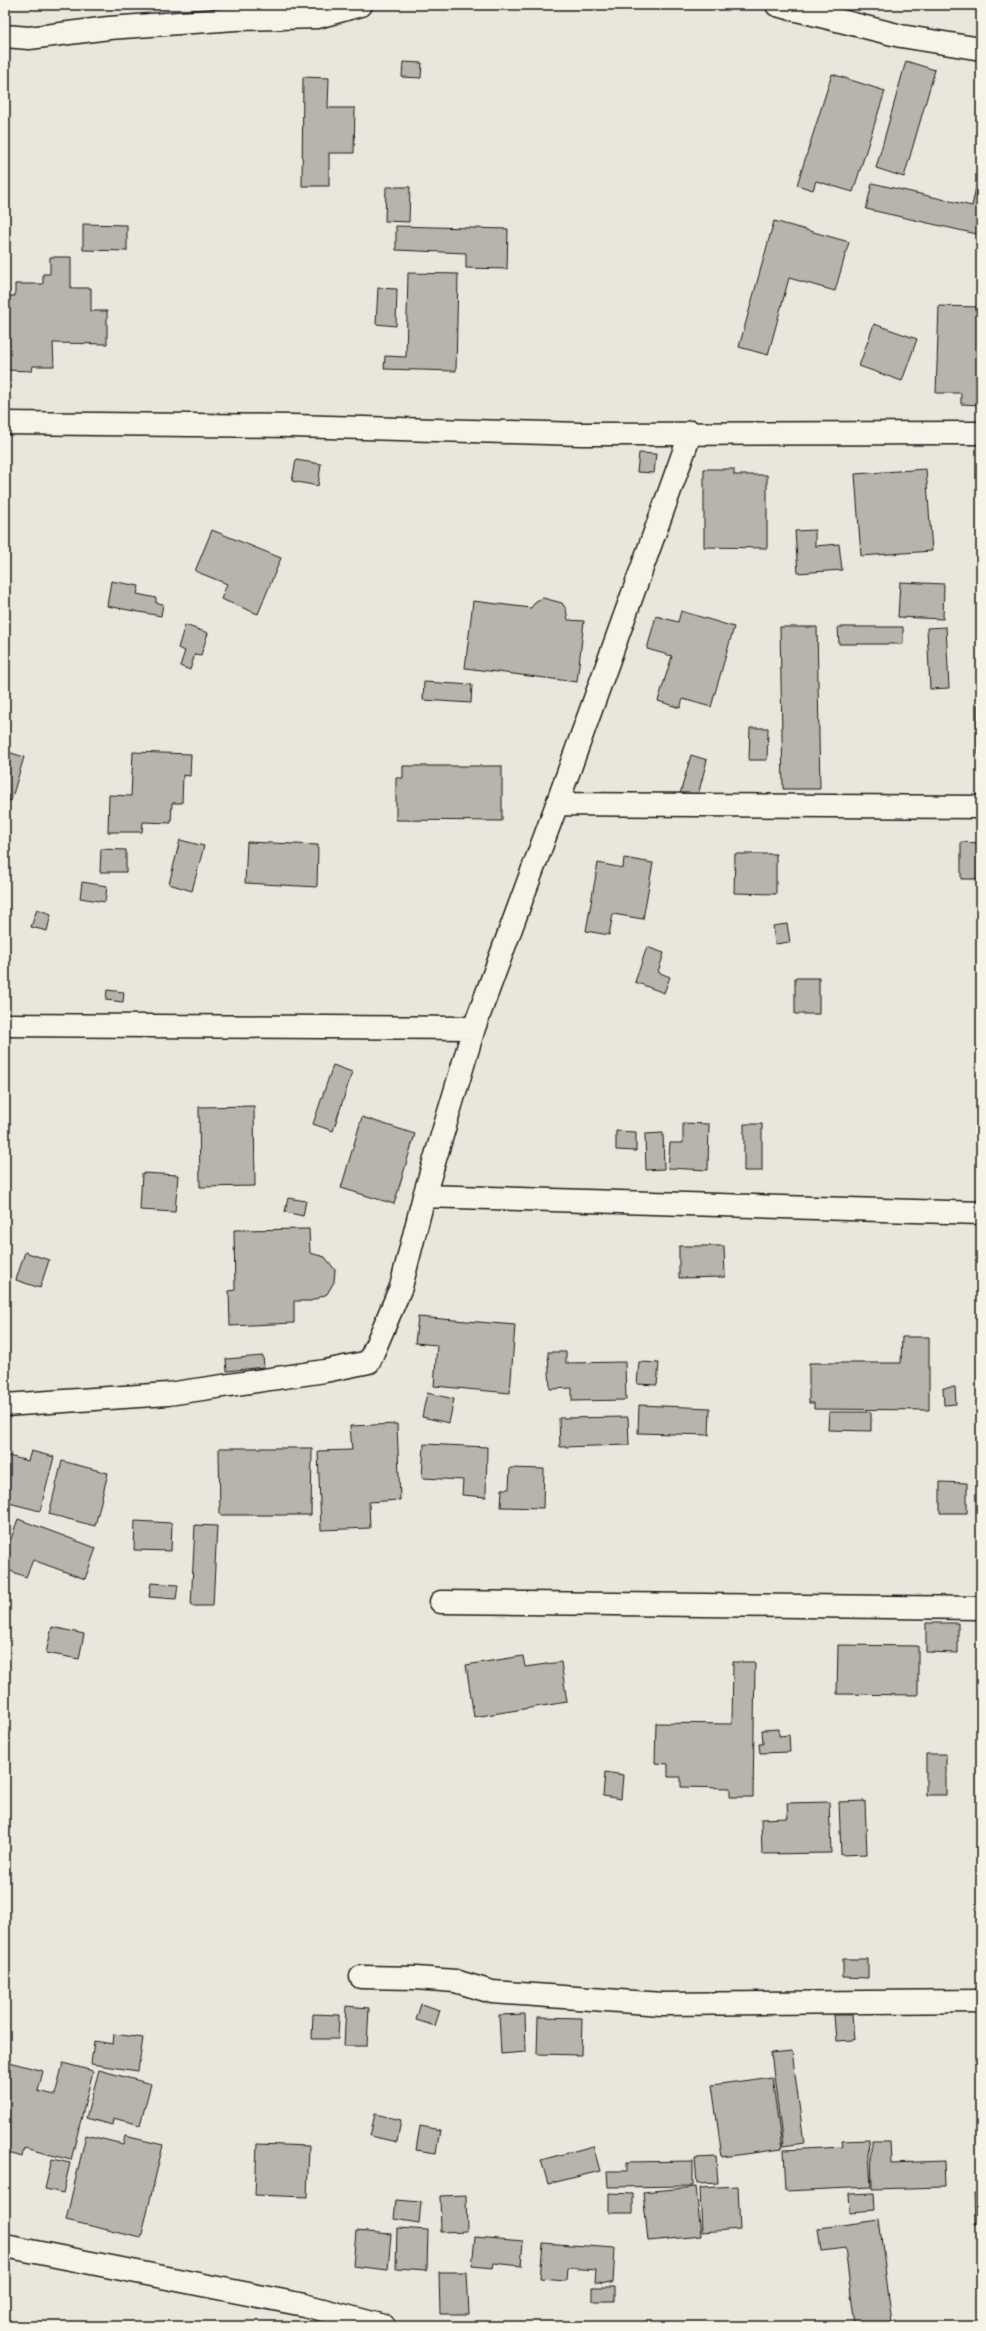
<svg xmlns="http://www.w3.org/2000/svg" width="986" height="2331" viewBox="0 0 986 2331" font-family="'Gochi Hand',sans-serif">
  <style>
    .building { fill: #b6b4ac; stroke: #1c1c1c }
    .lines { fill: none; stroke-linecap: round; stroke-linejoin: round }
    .minor-casing { stroke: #1c1c1c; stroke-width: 25 }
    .minor { stroke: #f7f3e8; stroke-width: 22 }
  </style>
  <rect width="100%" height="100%" fill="#eae6dc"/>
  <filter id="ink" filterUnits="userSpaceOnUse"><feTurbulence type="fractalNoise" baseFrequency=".025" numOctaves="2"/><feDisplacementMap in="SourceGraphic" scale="8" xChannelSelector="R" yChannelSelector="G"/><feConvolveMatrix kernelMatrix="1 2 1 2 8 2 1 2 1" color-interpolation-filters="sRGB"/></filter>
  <g filter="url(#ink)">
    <path class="building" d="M906,61L935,70L904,177L876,168Z
      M403,62L422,63L421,78L402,77Z
      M832,74L885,91L853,192L816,181L813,190L797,185Z
      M303,77L329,78L328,108H355L354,153H329V186H302Z
      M979,174L981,175V235L866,209L872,183L972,206Z
      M386,187H410L409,222L385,221Z
      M774,221L849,242L835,291L789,278L768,355L739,347Z
      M83,224L127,225V251L83,250Z
      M396,226L508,229L507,269L466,268V253L396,250Z
      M50,257H71V288H91V311H107V344L53,343L54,366H33L32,371L5,370V296H15V284H43V274H50Z
      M408,273L458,274L456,371L384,369L385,356L406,357Z
      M378,288L397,289L396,326L376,324Z
      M939,306L981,307V405L961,404V393H936Z
      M874,324L917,339L902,381L859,366Z
      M639,453L656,454L654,473L637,472Z
      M296,460L321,464L318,486L292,481Z
      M704,469H734V475H767V548L704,547Z
      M926,469L932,551L861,556L855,474Z
      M212,530L281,558L258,614L221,599L227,584L195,571Z
      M815,530V546L839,544L842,570L798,573L795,531Z
      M111,581L139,586L137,594L156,598V603L163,604L161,616L107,606Z
      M900,582L944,584L943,619L898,617Z
      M543,598L562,603L566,609L568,620L584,621L577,682L465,668L473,601L531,608L536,601Z
      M681,611L734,627L711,707L683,699L680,708L658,701L672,656L647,649L656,616L678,622Z
      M185,625L208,633L201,655L195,654L190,670L180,666L185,651L178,648Z
      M780,627H817L820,789H783Z
      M838,627H903V644H839Z
      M946,627L949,688L930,689L927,628Z
      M424,682L472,685L471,703L423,700Z
      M977,705H981V755H978Z
      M750,728H768L767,760H749Z
      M5,751L24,757L11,801L5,799Z
      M133,752L191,754L190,776L183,775L182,803H172L171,823L143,822L142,832H108L109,795L131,796Z
      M691,755L707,760L697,799L680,794Z
      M403,766H502V821L396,820V778H403Z
      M180,840L204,846L192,891L169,884Z
      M247,842L318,845L317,887L245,883Z
      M961,842L981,843V879H961Z
      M101,849L126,850V872H100Z
      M735,854H776V894L734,893Z
      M624,858L653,863L643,919L613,914L609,935L586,931L598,863L623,868Z
      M82,882L107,886L105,902L80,898Z
      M37,909L51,914L47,931L31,927Z
      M787,924L790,942L775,944L773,926Z
      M647,947L664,953L658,972L670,977L664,993L635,982Z
      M795,978H819V1014H795Z
      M107,990L124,992L123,1002L106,1000Z
      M333,1065L352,1072L333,1131L313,1124Z
      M254,1106L255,1186L200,1187L199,1107Z
      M362,1117L415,1134L394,1204L341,1188Z
      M683,1123L709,1124L708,1170L668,1168L670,1143H683Z
      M744,1124H762V1171H744Z
      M616,1131L636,1132V1151L616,1150Z
      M663,1133L664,1169L646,1170L645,1134Z
      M142,1173L178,1175L175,1212L140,1210Z
      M288,1198L306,1201L303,1216L285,1212Z
      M309,1229L310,1253L325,1257L335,1270L334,1282L327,1294L311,1301H294V1323L230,1326L229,1291L235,1290L234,1230Z
      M679,1246H724L725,1277L679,1278Z
      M25,1252L49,1260L40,1288L16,1280Z
      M418,1317L515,1325L510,1393L434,1386L437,1345L415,1343Z
      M902,1337H929V1410L814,1409V1403H809V1363H901Z
      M548,1352H566V1363L625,1362L626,1400L572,1401V1388L550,1389Z
      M263,1356L264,1367L227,1371L226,1359Z
      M639,1362L659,1363L657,1385L637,1384Z
      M955,1387L956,1404L944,1405L943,1388Z
      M427,1393L454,1399L449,1423L422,1417Z
      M639,1405L710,1408L709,1435L638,1433Z
      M829,1412H871V1431L828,1430Z
      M628,1417L629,1445L560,1447L559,1418Z
      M397,1424L400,1500L369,1502L370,1528L321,1530L318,1451L352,1450L350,1426Z
      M424,1444L487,1447L486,1497L462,1495L463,1480L422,1478Z
      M219,1448H312L311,1515H220Z
      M31,1451L54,1457L40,1511L5,1502V1455L28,1461Z
      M62,1461L108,1473L95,1526L49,1514Z
      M510,1468L544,1469L543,1508L501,1507L502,1489H509Z
      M940,1482L967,1483V1513H940Z
      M18,1519L96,1548L85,1579L33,1560L26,1577L5,1569V1555Z
      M135,1521L172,1523L171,1551L134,1550Z
      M195,1525L217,1526L213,1606H191Z
      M151,1583L178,1585L176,1599L149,1597Z
      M926,1623H958V1653L926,1652Z
      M52,1627L84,1634L79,1659L46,1653Z
      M838,1645L918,1646V1695L837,1694Z
      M523,1656L525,1667L561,1662L567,1702L474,1717L466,1665Z
      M733,1662H755L753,1797H730V1788L681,1787V1777H668V1764L655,1763L656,1723L732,1724Z
      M779,1729V1736L789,1735L790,1752L760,1753L759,1744H763L762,1730Z
      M926,1754H946V1795H926Z
      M605,1772L623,1775L621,1799L603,1796Z
      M865,1801L867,1854L841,1855L839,1802Z
      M829,1802L831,1853L762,1854L761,1819L788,1818L787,1803Z
      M843,1959H868V1978L843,1977Z
      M421,2004L440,2010L435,2026L416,2020Z
      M346,2006L369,2008L367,2046H344Z
      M313,2014L339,2015L338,2039H312Z
      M525,2014L526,2052L501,2054L499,2015Z
      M834,2015H852L854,2040L836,2041Z
      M538,2017L582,2018L581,2055L537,2054Z
      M114,2034L143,2038L138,2071L91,2064L94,2041L113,2044Z
      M792,2051L804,2143L783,2146L771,2053Z
      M5,2061L43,2071L38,2091L55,2095L63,2063L93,2071L71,2160L24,2148L22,2157L5,2152Z
      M99,2070L151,2084L140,2125L113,2118L112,2125L86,2118Z
      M772,2077L782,2149L722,2157L712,2085Z
      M375,2114L401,2120L397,2142L370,2136Z
      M420,2126L440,2130L436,2153L416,2150Z
      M86,2135L123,2144L125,2136L163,2145L141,2238L66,2220Z
      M868,2140L871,2187L786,2191L784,2150L843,2147L842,2141Z
      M871,2141H890L891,2163L944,2161L945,2187L872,2189Z
      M257,2144L309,2146L307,2197L255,2195Z
      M593,2146L600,2171L548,2184L541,2160Z
      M716,2157L718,2183L697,2184L695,2158Z
      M52,2159L70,2163L63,2193L45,2189Z
      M693,2161V2186L608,2187L607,2171H627V2162Z
      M738,2186L740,2229L702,2232L700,2188Z
      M696,2187L701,2236L648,2241L643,2192Z
      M609,2193L633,2194V2213H609Z
      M874,2193L875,2210L850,2212L849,2194Z
      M974,2194H981V2225H975Z
      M466,2195L467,2231L441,2232L440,2196Z
      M396,2200L421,2202L419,2223L394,2219Z
      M879,2220L892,2322L855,2326L845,2248L822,2251L819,2228Z
      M397,2228L428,2230L427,2270L396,2268Z
      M356,2231L391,2234L388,2270L353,2266Z
      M475,2237L523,2241L521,2266L494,2263L493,2268L472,2266Z
      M543,2243L615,2248L613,2283L595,2282L596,2270L567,2268L566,2281L540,2279Z
      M439,2272H467L469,2314H440Z
      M592,2287H615V2301H592Z"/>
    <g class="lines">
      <g class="minor-casing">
        <path id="minor" d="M777,5L901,36L981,49
          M5,36L29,38L109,28L235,19L318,17L361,5
          M5,423L293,426L581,434L981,433
          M557,804L981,807
          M5,1025L474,1028
          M424,1196L981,1213
          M5,1405L168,1394L325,1371L369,1362L401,1287L424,1196L474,1028L557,804L691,432
          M441,1602L981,1608
          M361,1977L416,1978L455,1981L492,1992L662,2004L981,2001
          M5,2246L304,2305L384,2326"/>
      </g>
      <use href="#minor" class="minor"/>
    </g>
  </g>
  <rect width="986" height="2331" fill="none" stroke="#f7f3e8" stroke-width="20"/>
  <rect x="10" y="10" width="966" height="2311" fill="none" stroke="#1c1c1c" stroke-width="1.5" filter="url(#ink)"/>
</svg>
